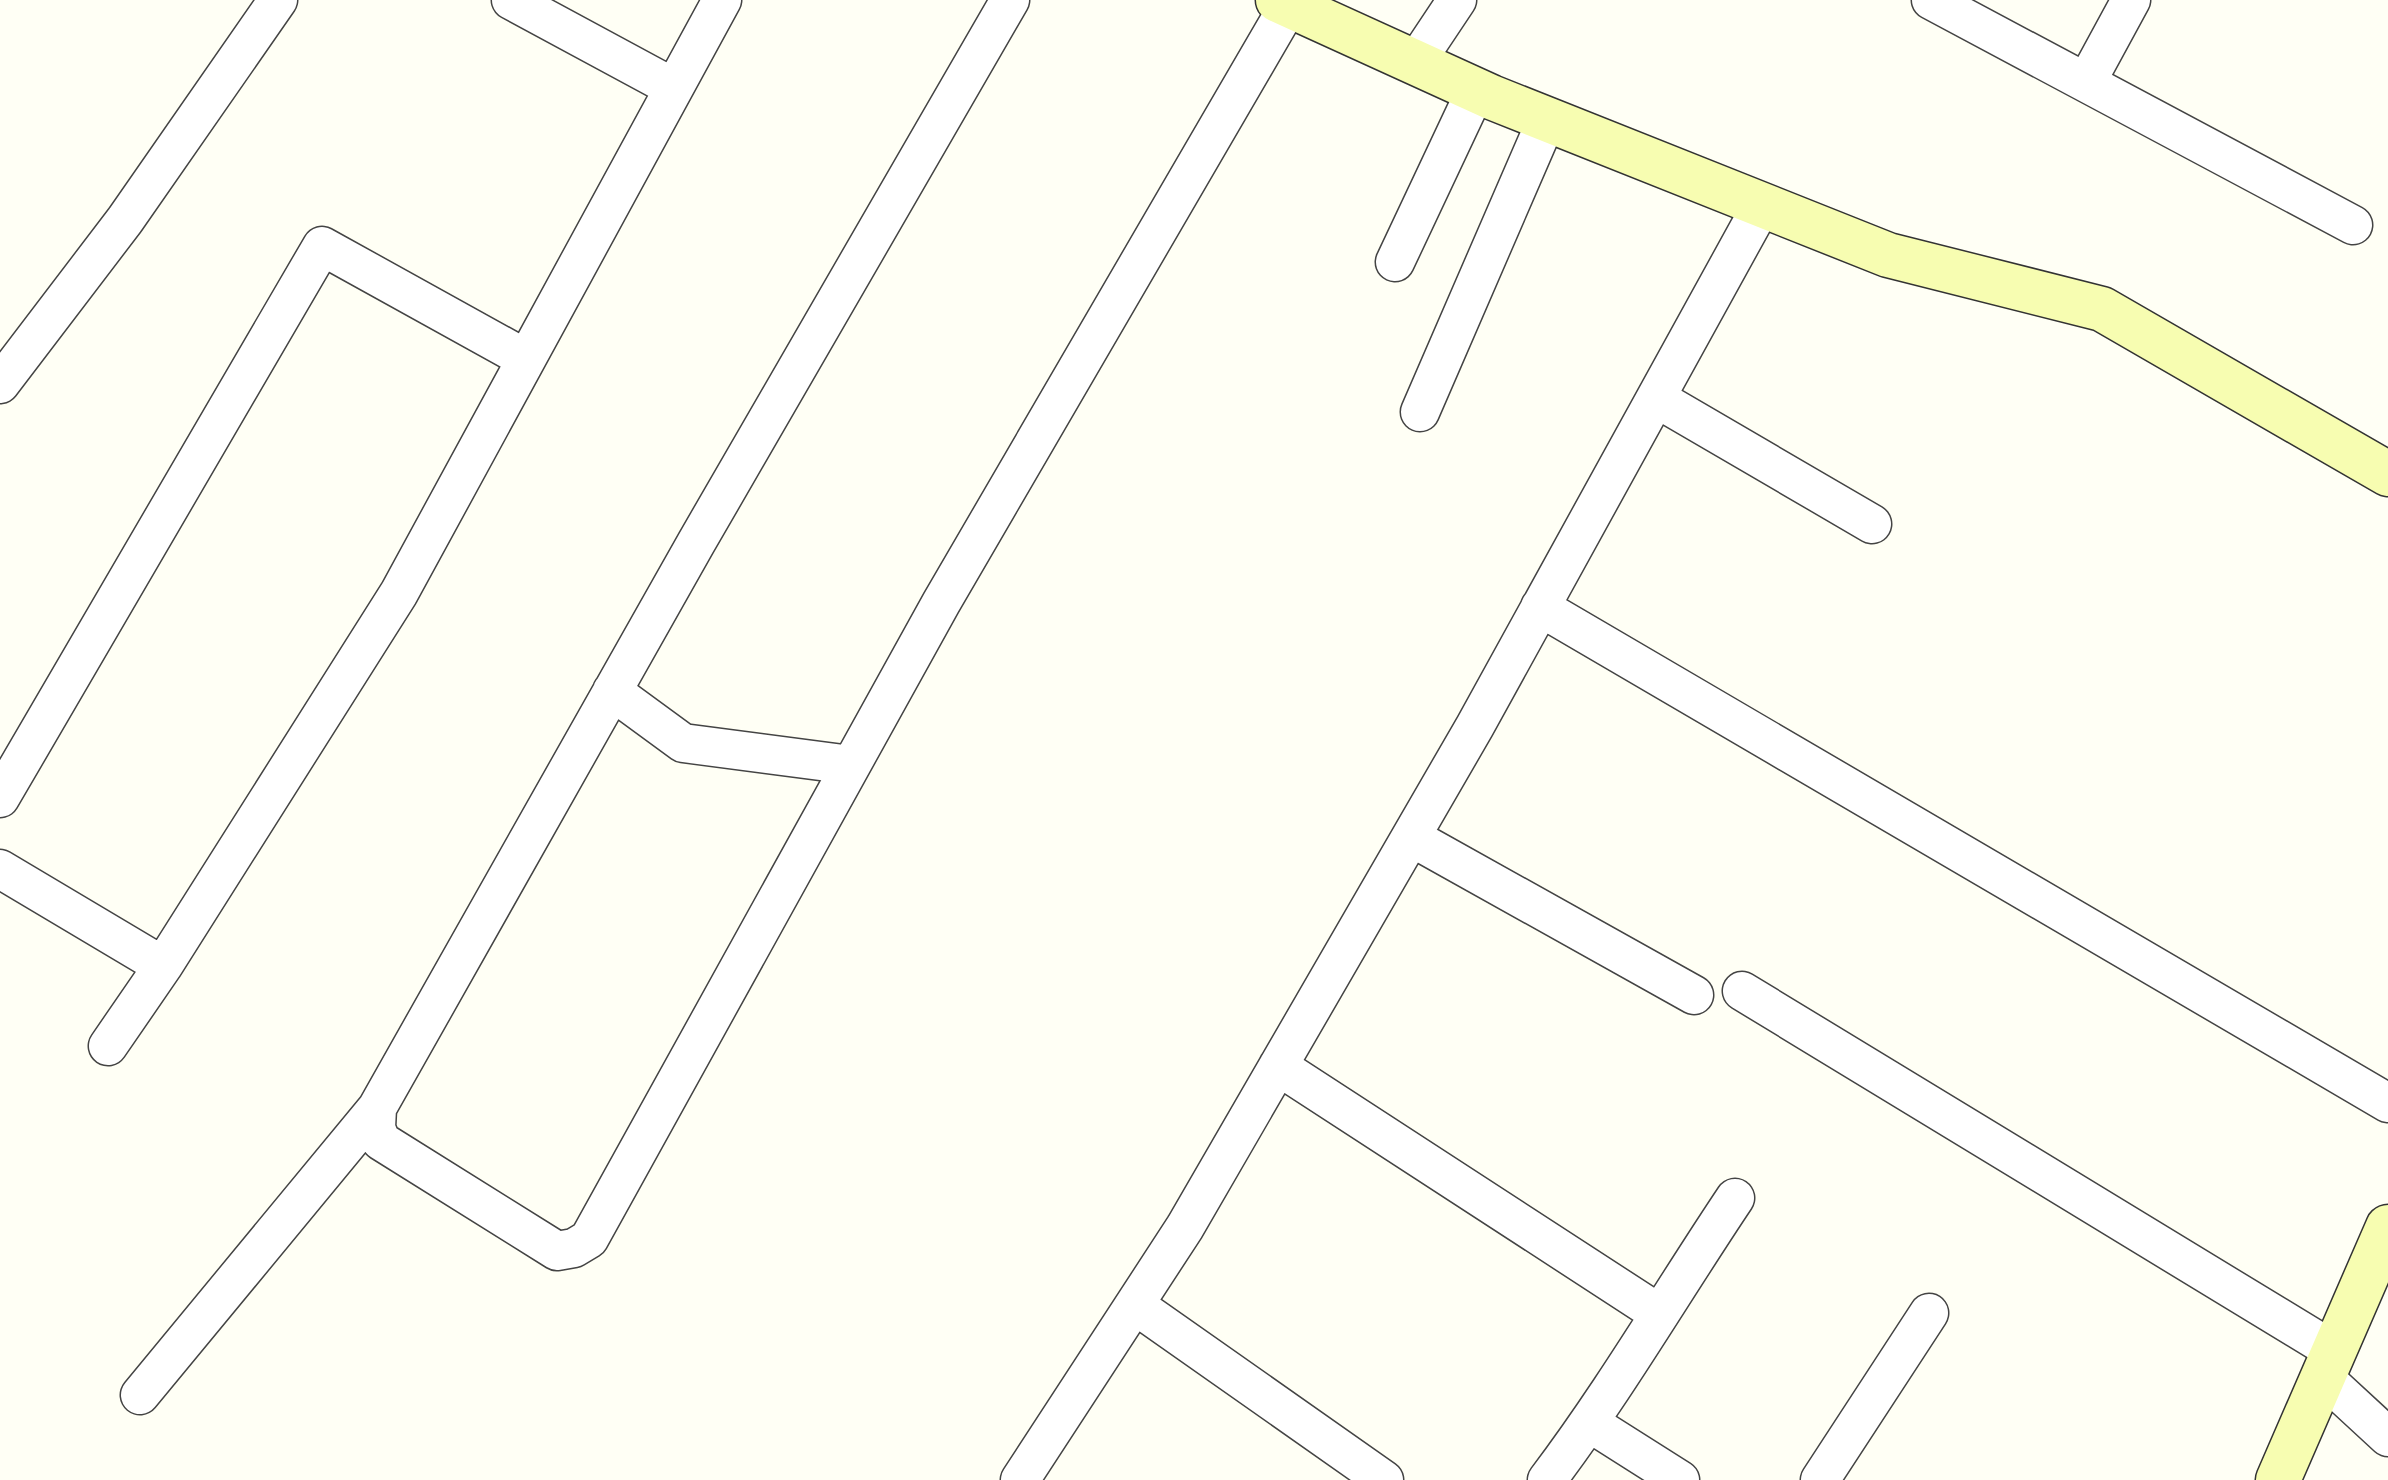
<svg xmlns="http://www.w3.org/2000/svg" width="2388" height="1480" viewBox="0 0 2388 1480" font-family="'PT Serif',serif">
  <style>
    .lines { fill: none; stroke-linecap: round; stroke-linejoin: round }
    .street-casing { stroke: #444; stroke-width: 41 }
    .secondary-casing { stroke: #333; stroke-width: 47 }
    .street { stroke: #fff; stroke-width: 38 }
    .secondary { stroke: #f7fdb1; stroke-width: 44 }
  </style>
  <rect width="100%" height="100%" fill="#fffff5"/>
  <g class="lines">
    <g class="street-casing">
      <path id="street" d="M511,0L674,88
        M1931,0L2353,225
        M1415,63L1457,0
        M2087,81L2131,0
        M1395,262L1476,90
        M0,384L125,220L278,0
        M1656,398L1872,524
        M1420,412L1547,119
        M1540,607L2388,1103
        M612,691L683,743L851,765
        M0,798L322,246L526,359
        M1411,837L1694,995
        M0,869L163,966L399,593L722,0
        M1742,991L2334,1351
        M108,1046L163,966
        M1278,1066L1658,1313
        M377,1108L376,1128L381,1141L557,1251L574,1248L589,1239L941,603L1289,5
        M1135,1305L1384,1480
        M2323,1377L2388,1437
        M140,1395L377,1108L696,543L1010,0
        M1590,1423L1680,1480
        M1020,1480L1185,1227L1475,726L1762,205
        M1547,1480C1615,1390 1672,1292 1735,1198
        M1820,1480L1929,1313"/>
    </g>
    <g class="secondary-casing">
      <path id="secondary" d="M1278,0L1491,97L1888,255L2102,309L2388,474
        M2278,1480L2388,1227"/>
    </g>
    <use href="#street" class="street"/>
    <use href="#secondary" class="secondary"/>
  </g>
</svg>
